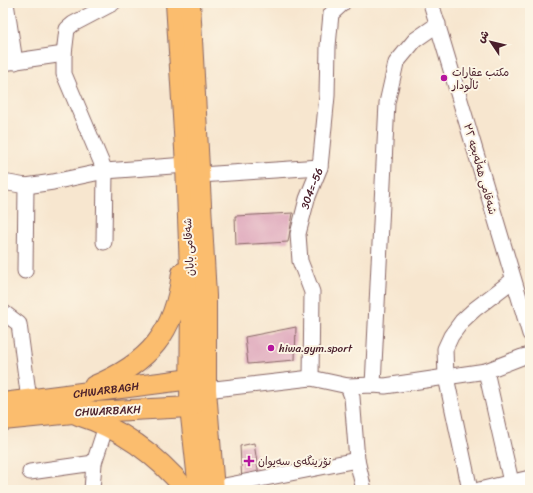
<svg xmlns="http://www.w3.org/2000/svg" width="533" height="493" viewBox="0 0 533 493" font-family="Sriracha,'Playpen Sans Arabic',sans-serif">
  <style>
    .building { fill: #dea6bb }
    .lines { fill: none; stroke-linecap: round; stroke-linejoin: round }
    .minor-casing { stroke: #876564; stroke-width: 17 }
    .major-casing { stroke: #876564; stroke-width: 22 }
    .minor { stroke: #fff; stroke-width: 15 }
    .major { stroke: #fbbd6e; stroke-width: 20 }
    .poi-dot { fill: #b5179e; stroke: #fcf5e5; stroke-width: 1.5 }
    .labels { text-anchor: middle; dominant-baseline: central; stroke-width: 4; stroke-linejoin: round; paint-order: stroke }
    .poi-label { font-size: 11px; fill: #4a1f2b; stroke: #fcf5e5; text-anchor: start }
    .street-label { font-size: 11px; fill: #4a1f2b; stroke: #fcf5e5 }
  </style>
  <rect width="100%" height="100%" fill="#fcf5e5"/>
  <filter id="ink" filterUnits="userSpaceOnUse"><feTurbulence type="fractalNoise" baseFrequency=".025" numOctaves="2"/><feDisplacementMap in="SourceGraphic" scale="8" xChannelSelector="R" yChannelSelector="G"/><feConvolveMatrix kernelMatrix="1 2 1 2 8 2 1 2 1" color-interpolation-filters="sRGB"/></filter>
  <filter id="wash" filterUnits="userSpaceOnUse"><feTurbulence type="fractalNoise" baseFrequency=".012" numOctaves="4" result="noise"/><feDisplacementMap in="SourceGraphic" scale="16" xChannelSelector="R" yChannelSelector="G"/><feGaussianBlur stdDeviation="0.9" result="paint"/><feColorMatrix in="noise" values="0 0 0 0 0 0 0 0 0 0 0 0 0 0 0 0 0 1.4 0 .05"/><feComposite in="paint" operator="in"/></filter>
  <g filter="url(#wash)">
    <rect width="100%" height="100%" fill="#f7e6cf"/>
    <g id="blocks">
      <path class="building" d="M293,213L288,242L236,245L235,216Z
        M296,327L295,360L248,364L245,337Z
        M254,443L259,476L242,482L240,446Z"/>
    </g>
  </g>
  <g filter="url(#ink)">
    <use href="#blocks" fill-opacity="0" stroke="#876564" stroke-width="1"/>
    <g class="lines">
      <g class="minor-casing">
        <g id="minor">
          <path d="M6,3L15,62"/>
          <path d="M431,3L530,334"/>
          <path d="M3,63L64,54"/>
          <path d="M200,175L320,167"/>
          <path d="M3,182L26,186L53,182L105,171L186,165"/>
          <path d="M104,242L105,171L64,74V54L67,29L73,24L113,3"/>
          <path d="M25,271L26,186"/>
          <path d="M3,312L19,324L29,400"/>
          <path d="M486,371L511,482"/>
          <path id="s1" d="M311,378L312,292L300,261L298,234L307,199L320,167L327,96L328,46L331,14L343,3"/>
          <path d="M373,385L387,103L396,63L415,40L438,24"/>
          <path d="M348,386L352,397L357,460L364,490"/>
          <path d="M206,390L311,378L348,386L373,385L385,386L486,371L522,357L530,355"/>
          <path d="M30,472L94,463"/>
          <path d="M214,488L357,460"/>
          <path d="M92,490L94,463L106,426"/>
          <path d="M470,490L446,377L445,349L451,336L462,321L475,309L513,280"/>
          <path d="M479,490L530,478"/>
        </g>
      </g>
      <g class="major-casing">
        <g id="major">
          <path d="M176,3L186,165L191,296L190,407L199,490"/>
          <path d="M190,3L206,296V390L214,490"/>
          <path d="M94,386C149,363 175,333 182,273"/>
          <path id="s2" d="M3,403L191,379L199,383L206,390L200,400L190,407L73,413L3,420"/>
          <path d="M78,415C122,429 157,455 186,490"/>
        </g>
      </g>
      <use href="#minor" class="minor"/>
      <use href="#major" class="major"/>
    </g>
  </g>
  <g class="poi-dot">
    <circle cx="444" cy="78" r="4"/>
    <circle cx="271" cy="348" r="4"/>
    <path d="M247 455h4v4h4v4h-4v4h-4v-4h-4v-4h4z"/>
  </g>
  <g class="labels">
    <g class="poi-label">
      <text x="452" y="72">مكتب عقارات<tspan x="452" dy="13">ئاڵودار</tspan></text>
      <text x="279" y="348">hiwa.gym.sport</text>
      <text x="258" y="461">نۆرینگەی سەیوان</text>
    </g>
    <g class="street-label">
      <text transform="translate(480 169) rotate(74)">شەقامی هەڵەبجە ٣٢</text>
      <text stroke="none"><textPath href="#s1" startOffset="194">304=-56</textPath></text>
      <text transform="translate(189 247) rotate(-93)">شەقامی بابان</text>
      <text stroke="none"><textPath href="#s2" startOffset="104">CHWARBAGH</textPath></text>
      <text transform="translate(108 411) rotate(-3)">CHWARBAKH</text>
    </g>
  </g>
  <rect width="533" height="493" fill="none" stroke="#fcf5e5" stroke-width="16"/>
  <g transform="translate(491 42) rotate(305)" stroke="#fcf5e5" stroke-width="3" paint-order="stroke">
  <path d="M0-3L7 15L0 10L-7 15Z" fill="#4a1f2b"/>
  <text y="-6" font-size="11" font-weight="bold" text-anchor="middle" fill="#4a1f2b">ش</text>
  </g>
</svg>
